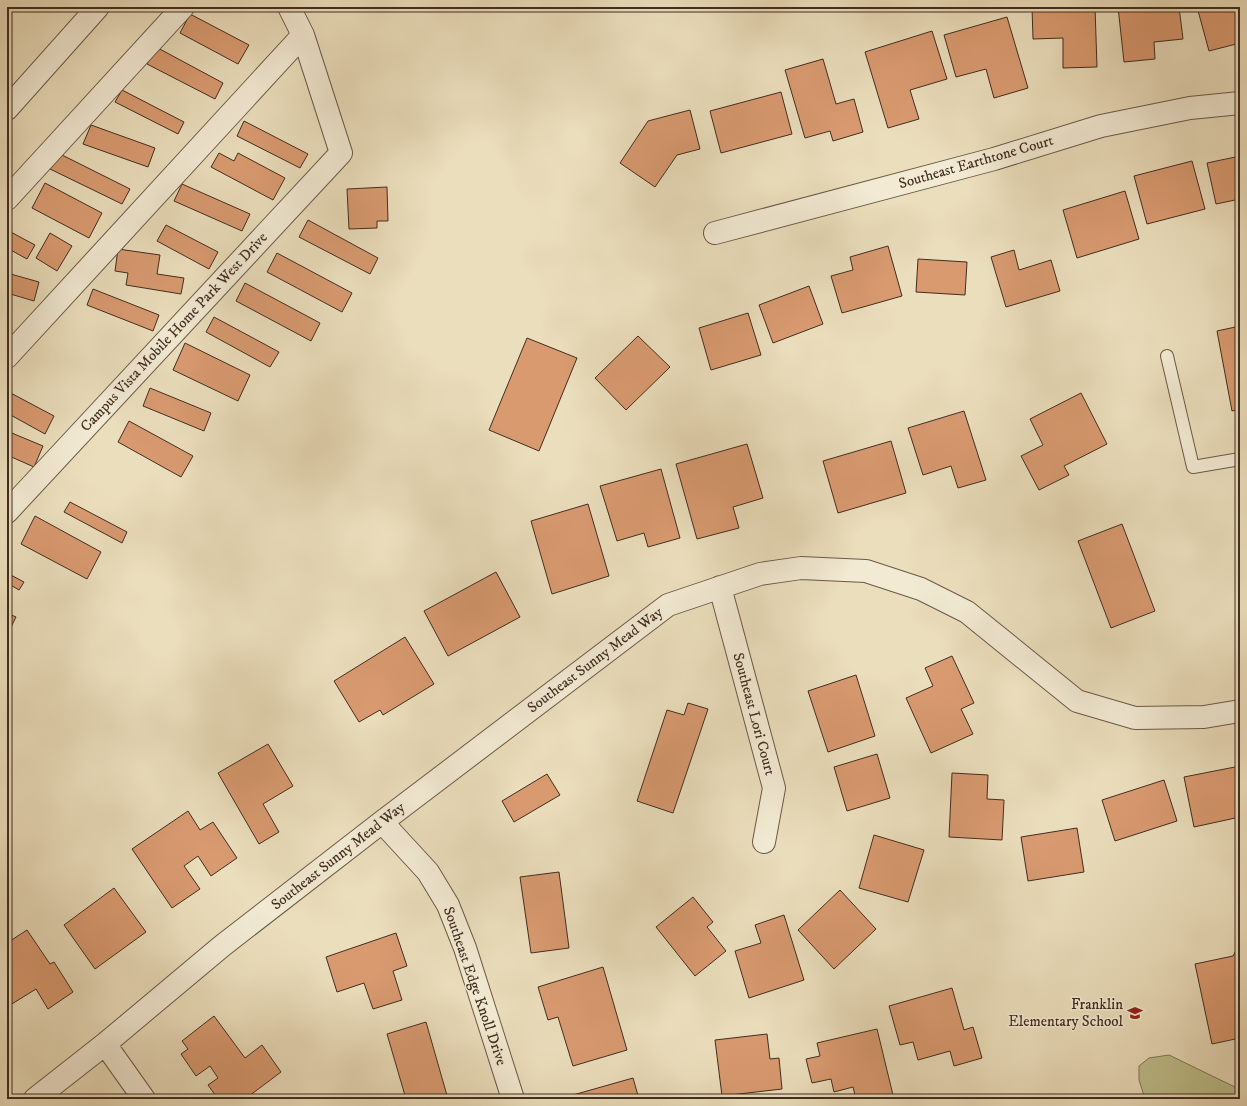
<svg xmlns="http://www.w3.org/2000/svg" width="1247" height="1106" viewBox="0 0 1247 1106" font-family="'IM FELL DW Pica',serif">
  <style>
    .green { fill: #bebf8c; stroke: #807656 }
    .building { fill: #d99a70; stroke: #412d21 }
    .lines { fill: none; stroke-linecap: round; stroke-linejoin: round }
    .service-casing { stroke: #6c5948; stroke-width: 14 }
    .minor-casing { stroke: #6c5948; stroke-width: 24 }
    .service { stroke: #f2ead3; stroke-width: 12 }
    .minor { stroke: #f2ead3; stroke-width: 22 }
    .labels { text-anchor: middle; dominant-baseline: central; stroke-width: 3; stroke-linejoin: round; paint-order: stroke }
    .street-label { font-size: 15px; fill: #412d21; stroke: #f2ead3 }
    .poi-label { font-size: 15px; fill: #412d21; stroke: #f2ead3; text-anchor: end }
  </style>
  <rect width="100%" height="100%" fill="#ebdebc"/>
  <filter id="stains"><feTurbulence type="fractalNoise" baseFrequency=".005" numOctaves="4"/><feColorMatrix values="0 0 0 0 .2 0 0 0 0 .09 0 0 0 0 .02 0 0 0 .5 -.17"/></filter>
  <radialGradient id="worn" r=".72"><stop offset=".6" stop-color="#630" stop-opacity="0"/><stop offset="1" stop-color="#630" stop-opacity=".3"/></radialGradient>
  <path class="green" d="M1169,1055L1239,1089L1240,1091V1099H1145L1139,1080V1066L1149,1058Z"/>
  <path class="building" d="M1032,7H1095L1097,67L1063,68V38L1033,39Z
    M1118,7H1179L1183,39L1154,42L1155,59L1124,62Z
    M1197,7H1240V43L1209,51Z
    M190,14L249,45L238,64L180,33Z
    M1007,17L1028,88L994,98L986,69L956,77L944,35Z
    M932,31L947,79L910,90L919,119L888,128L865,52Z
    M156,47L223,83L215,99L147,64Z
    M823,59L836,104L854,99L863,132L833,141L830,131L805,138L785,70Z
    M122,90L184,122L178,134L115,102Z
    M781,92L792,134L721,153L710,111Z
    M690,110L700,149L677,155L655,187L620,163L648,121Z
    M244,121L308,154L300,168L237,136Z
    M91,125L155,148L148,167L83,144Z
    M58,153L130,189L122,204L50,169Z
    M219,153L234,161L238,153L285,178L273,200L211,167Z
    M1240,156V199L1216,204L1207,163Z
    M1192,161L1205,209L1147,224L1134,176Z
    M45,183L102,213L89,238L32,208Z
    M182,184L250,214L242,231L174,201Z
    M387,187L388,221H377V228L349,229L347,189Z
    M1125,191L1139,239L1077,258L1063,210Z
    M308,220L378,258L370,274L299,237Z
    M166,225L218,252L209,269L157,241Z
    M7,230L35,245L27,259L7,248Z
    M50,233L72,246L57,271L36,258Z
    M888,246L902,296L842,313L831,276L853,270L850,257Z
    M118,249L160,255L157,274L184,278L181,294L126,285L128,273L115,271Z
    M1014,250L1019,270L1051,260L1060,291L1006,307L991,257Z
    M277,253L352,293L342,312L267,272Z
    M918,259L967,262L965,295L916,292Z
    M7,273L39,282L34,301L7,293Z
    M245,283L320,323L311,341L236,301Z
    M809,286L823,324L773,343L759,305Z
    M93,289L159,315L153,331L87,305Z
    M748,313L761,355L711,370L699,328Z
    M214,317L279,352L270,367L206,332Z
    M1240,326V409L1232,411L1217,331Z
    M638,336L670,367L626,410L595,378Z
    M527,338L577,358L539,451L489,430Z
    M185,343L250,375L238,401L173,370Z
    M150,388L211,413L204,431L143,406Z
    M7,391L54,416L45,434L7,413Z
    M1081,393L1107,444L1064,466L1069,475L1039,490L1021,456L1043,445L1030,419Z
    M964,411L986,480L958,488L951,466L923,475L908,428Z
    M129,421L193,456L181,477L118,442Z
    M7,431L43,446L34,467L7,455Z
    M891,441L906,493L838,513L823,461Z
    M747,444L763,498L733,507L739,528L697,539L676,464Z
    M661,469L680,538L648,547L644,533L617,541L600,486Z
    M70,502L127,532L122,543L64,512Z
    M588,504L609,576L552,594L531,521Z
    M35,516L101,552L87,579L21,544Z
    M1122,524L1155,611L1111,628L1078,541Z
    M496,572L520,617L448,656L424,611Z
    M7,573L24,582L19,590L7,583Z
    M7,613L16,617L7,635Z
    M405,637L434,684L383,715L380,710L359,722L334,681Z
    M952,656L974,703L961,709L973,734L931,753L906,698L933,686L925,668Z
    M856,675L875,736L828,752L808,691Z
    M688,703L708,709L673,813L637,801L667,710L684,715Z
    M268,744L293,786L263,804L279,832L259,844L218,773Z
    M877,754L890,798L847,811L834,767Z
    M1240,766V817L1194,827L1184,777Z
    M952,773L988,775L987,799L1004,800L1002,840L949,837Z
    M547,774L560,795L514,822L502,801Z
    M1164,780L1177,821L1115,841L1102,800Z
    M188,811L200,830L213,822L237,858L211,876L198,856L184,866L200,889L172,908L132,849Z
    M1077,828L1084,872L1028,881L1021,837Z
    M874,835L924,850L908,902L859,888Z
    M559,872L569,948L531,953L520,877Z
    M114,888L146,932L95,969L64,925Z
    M840,890L876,929L834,969L798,930Z
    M693,897L713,922L707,927L726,951L695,976L656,927Z
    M784,915L804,980L749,998L735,951L761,943L755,925Z
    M27,930L50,964L54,962L73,992L48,1009L36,989L7,1007V943Z
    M396,933L407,966L393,971L402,1000L373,1009L364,983L337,992L326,957Z
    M1238,947L1240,948V1038L1212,1044L1195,964L1233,956Z
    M603,967L627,1050L573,1066L558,1017L548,1020L538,987Z
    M952,988L964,1030L973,1027L982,1058L954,1066L950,1051L918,1060L913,1042L900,1045L889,1006Z
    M214,1016L245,1058L262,1045L281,1072L245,1099H218L208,1085L218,1078L210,1066L196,1076L181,1054L188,1049L182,1041Z
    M426,1022L448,1099H406L387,1034Z
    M877,1029L893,1095L878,1099H856L853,1087L834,1092L831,1079L812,1083L806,1059L820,1056L817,1043Z
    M767,1034L770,1059L779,1058L782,1089L722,1096L715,1040Z
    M633,1078L639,1099H574L573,1095Z"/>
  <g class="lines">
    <g class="service-casing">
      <path id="service" d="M1167,356L1193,467L1240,459"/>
    </g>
    <g class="minor-casing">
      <path id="minor" d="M7,109L98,7
        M7,199L183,7
        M715,233L994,159L1101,126L1190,108L1240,103
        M7,357L303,35
        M7,512L341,153L303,35L289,7
        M720,587L774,788L764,842
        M382,822L428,872L448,905L465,948L513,1099
        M105,1044L144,1099
        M35,1099L105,1044L222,946L382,822L668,605L760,574L801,568L866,571L921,589L967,612L1077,701L1135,718L1204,717L1240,711"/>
    </g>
    <use href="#service" class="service"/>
    <use href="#minor" class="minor"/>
  </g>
  <defs>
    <g id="school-bare" transform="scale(1.2)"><path d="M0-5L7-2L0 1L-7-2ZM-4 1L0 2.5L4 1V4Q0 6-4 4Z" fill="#8f2418" stroke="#f2ead3" stroke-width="2.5" paint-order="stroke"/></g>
  </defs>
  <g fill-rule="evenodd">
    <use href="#school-bare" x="1135" y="1013"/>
  </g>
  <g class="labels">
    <g class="street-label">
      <text transform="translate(976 162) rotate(-16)">Southeast Earthtone Court</text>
      <text transform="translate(174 332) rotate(-47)">Campus Vista Mobile Home Park West Drive</text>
      <text transform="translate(595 660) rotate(-37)">Southeast Sunny Mead Way</text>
      <text transform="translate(754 714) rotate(75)">Southeast Lori Court</text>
      <text transform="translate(338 856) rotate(-38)">Southeast Sunny Mead Way</text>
      <text transform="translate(475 986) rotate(71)">Southeast Edge Knoll Drive</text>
    </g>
    <g class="poi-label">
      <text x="1123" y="1004">Franklin<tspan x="1123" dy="17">Elementary School</tspan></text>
    </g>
  </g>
  <rect width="1247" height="1106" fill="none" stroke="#ebdebc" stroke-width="24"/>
  <rect x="8" y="8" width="1231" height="1090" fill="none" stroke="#412d21" stroke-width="2"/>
  <rect x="12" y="12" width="1223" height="1082" fill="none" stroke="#412d21"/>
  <rect width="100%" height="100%" filter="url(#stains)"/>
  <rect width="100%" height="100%" fill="url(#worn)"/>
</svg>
